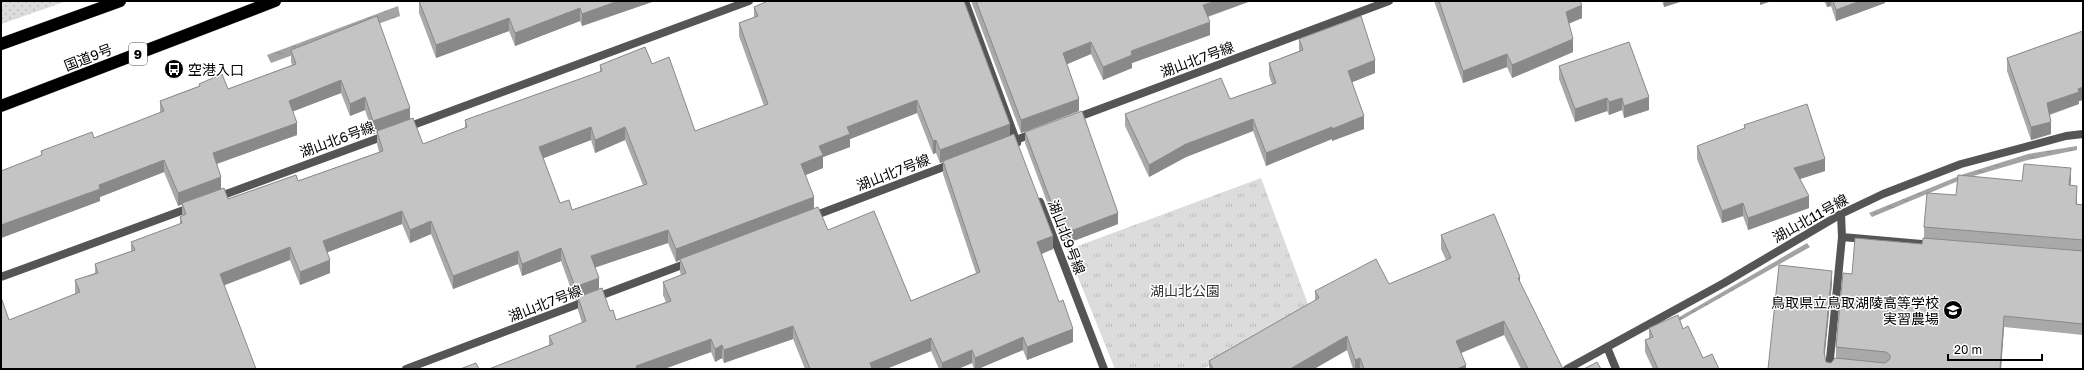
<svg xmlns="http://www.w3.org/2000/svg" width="2084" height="370" viewBox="0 0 2084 370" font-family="'Golos Text','Noto Sans JP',sans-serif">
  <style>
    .grass { fill: url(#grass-dots) }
    .park { fill: url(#park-tufts) }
    .water { fill: url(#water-ripples) }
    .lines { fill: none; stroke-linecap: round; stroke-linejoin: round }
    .highway-casing { stroke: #dbdbdb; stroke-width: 13 }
    .lane { stroke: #555; stroke-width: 8 }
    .street { stroke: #555; stroke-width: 8 }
    .highway { stroke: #000; stroke-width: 12 }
    .wall { fill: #a9a9a9; fill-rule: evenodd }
    .shaded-wall { fill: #898989 }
    .building { fill: #c4c4c4; stroke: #898989; fill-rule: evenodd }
    .labels { text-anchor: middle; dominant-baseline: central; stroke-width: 3; stroke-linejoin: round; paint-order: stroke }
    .shield { fill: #fff; stroke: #4c4c4c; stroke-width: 1 }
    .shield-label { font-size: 13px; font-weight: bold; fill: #000 }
    .street-label { font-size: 14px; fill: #000; stroke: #fff }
    .poi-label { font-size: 14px; fill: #000; stroke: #fff; text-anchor: start }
    .park-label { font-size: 14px; fill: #333; stroke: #fff }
  </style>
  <defs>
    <pattern id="grass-dots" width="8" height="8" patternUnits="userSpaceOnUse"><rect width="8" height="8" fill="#dcdcdc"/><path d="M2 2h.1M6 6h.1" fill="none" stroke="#bbb" stroke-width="1.8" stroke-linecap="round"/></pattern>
    <pattern id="park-tufts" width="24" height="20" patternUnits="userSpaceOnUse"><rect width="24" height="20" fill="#dcdcdc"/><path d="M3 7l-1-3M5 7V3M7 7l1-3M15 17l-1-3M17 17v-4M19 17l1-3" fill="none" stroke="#bbb"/></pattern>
    <pattern id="water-ripples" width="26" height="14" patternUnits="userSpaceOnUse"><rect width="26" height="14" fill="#a3a3a3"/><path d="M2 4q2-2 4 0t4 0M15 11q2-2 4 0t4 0" fill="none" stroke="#8b8b8b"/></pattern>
  </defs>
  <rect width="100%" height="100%" fill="#fff"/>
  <path class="grass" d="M6,1H67L1,24V2Z"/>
  <path class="park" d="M1261,178L1308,304L1204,369H1115L1067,250Z"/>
  <path class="water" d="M398,6L400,16L271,63L267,55Z
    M2077,146V150L2028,160L1963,179L1872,217L1869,213L1964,174L2028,154Z
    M1807,243L1810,247L1651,337L1650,334Z"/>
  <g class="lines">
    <g class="highway-casing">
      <path id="highway" d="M1,44L120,1
        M1,106L275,1"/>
    </g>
    <path class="lane" d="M1842,237L1933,245
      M1829,369L1842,237L1841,214"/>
    <path class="street" d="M965,1L1017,143
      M1073,119L1389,1
      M405,128L749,1
      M1008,143L1034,133
      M218,197L387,135
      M1040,202L1104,369
      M811,217L954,163
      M1,277L192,207
      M1607,347L1616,369
      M406,369L690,262
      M1567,369L1724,283L1841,214L1883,194L1961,164L2066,136L2083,134"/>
    <use href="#highway" class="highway"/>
  </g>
  <path class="wall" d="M419,1H655L582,26L580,21L515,46L509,31L436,58L419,13Z
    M971,1H1251L1208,17L1210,35L1132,63V68L1103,80L1091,54L1066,64L1079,111L1021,133Z
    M1434,1H1580L1582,18L1569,23L1573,52L1512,78L1507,67L1463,83Z
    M1662,1H1683L1664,7Z
    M1824,1H1885V3L1836,21L1831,6L1827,7Z
    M754,7L1010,135L1053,249L1041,254L1073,342L1027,360L1023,350L978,369H974L972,363L958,369H939L931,351L886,369H805L793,339L724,363L722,358L715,362L711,352L664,369H489L549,345V336L582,323L578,310V299L575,300L561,261L522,276L518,264L453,289L431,234L410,243L402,224L327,252L330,273L300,285L290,260L9,320L75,294V280L95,273V264L131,251V242L180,224V217L182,216V204L178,206L164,172L100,197V201L1,238V171L41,156V151L94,138L160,113V101L199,86V84L228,89L292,65L291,62V50L410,119L423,144L465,128V120L600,72V65L652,64L695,131L764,106L739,36V23L754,17ZM341,93L350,116L365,110L373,134L377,133V144L379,152L298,181L228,199L221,189L217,164L297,135L293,111ZM917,113L933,154L936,153L940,163L943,162V174L976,273L911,301L828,230L814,209L805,175L823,168V157L850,147V139ZM591,140L595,153L625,140L643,185L572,210L560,203L543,158ZM668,243L676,262L680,260V272L681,275L663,282V295L666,302L616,320L610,311L599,289L595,267Z
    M2083,31V100L2079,101V104L2050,115L2051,134L2031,140L2007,71V58Z
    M1299,39L1375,73L1352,82L1364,129L1332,141V139L1266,166L1253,131L1186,157L1149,177L1125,126V114L1230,99L1272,84L1269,75V63L1299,51Z
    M1559,66L1649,110L1624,118L1622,110L1609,115L1607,111L1575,122L1559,79Z
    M1744,125L1825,171L1799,179L1809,208L1748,230L1743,216L1722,223L1697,159V146L1744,129Z
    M1025,132L1118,224L1063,245L1025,143Z
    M2071,180L2070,185L2077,197V204L2083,205V335L2004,327L2001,369H1768L1832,283L1824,356L1826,362L1831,363L1836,358V347L1852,274L1922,244L1924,238V227L1956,195L2022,181Z
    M1441,235L1520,284L1563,369H1521L1504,335L1461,353L1466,369H1353L1347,350L1314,369H1209V361L1315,301V291L1389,284L1446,260L1441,249Z
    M1649,328L1683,329L1703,358L1719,369H1653L1645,352V340L1649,338Z"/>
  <path class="shaded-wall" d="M618,1H655L582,26V14Z
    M1216,1H1251L1203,18V5Z
    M1664,1H1683L1664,7Z
    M1760,1H1772L1760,5Z
    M1827,1H1831V6L1827,7Z
    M1860,1H1885V3L1836,21V10Z
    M1582,5V18L1566,25V12Z
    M580,8V21L515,46V33Z
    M509,18V31L436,58V45Z
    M1210,22V35L1132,63V68L1103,80V67L1131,51Z
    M1573,39V52L1512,78V65Z
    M1091,42V54L1063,66V53Z
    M1507,54V67L1463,83V71Z
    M1375,60V73L1348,84V71Z
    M341,80V93L289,113V101Z
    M2083,87V100L2079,101V104L2047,115V103Z
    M365,97V110L350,116V104Z
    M1649,97V110L1624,118V106Z
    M1607,98V111L1575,122V109Z
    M1622,98V110L1609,115V102Z
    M1079,99V111L1021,133V120Z
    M917,100V113L850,139V147L823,157V168L801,177V164L819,146L847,127Z
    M410,108V120L373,134V121Z
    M1364,116V129L1332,141V129Z
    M1253,119V131L1186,157L1149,177V165L1186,144Z
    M2051,122V134L2031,140V127Z
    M297,123V135L213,165V153Z
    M1010,124V137L943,161V162L940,163V150Z
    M591,127V140L539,160V147Z
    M625,127V140L595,153V140Z
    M1332,127V139L1266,166V153Z
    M936,140V153L933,154V141Z
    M1825,159V171L1794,181V168Z
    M164,160V172L100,197V201L1,238V225L99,185Z
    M2071,168V180L2069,197V185Z
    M221,177V190L178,206V193Z
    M2077,186V197L2076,215V204Z
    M1809,196V208L1748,230V218Z
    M814,197V210L680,259V260L676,262V249Z
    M1743,203V216L1722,223V211Z
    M402,211V224L323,254V241Z
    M1118,213V224L1063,245V234Z
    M431,221V234L410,243V230Z
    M668,230V243L591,269V256Z
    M1053,236V249L1037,256V242Z
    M290,247V260L220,287V274Z
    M561,248V261L522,276V264Z
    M518,251V264L453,289V276Z
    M330,260V273L300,285V272Z
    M1832,271V283L1824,363V352Z
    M1520,277V291L1518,278Z
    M599,278V291L578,297V299L575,300V287Z
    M2004,316V327L2001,369H2000Z
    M1504,321V335L1456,355V341Z
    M793,326V339L724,363V350Z
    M1073,329V342L1027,360V347Z
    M1347,336V350L1314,369H1290Z
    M1023,337V350L978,369H975V358Z
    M931,338V351L886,369H870V363Z
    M711,339V352L664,369H636V366Z
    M722,345V358L715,362V349Z
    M972,350V363L958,369H942V363Z
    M1360,358V369H1355V360Z
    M1466,365V369H1457Z"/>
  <path class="building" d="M419,1H618L582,14L580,8L515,33L509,18L436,45Z
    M768,1H964L1010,124L940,150L936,140L933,141L917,100L847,127L850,134L819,146L823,155L801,164L814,197L676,249L668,230L591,256L599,278L575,287L561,248L522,264L518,251L453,276L431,221L410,230L402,211L323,241L330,260L300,272L290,247L220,274L256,369H1V297L9,320L80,292L75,280L98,273L95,264L135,250L131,242L182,223L180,217L186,214L182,203L224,188L228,199L296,175L298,181L383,151L377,131L413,118L423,144L467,127L465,120L602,71L600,65L645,47L652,64L669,57L695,131L768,104L739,23L758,16L754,7ZM591,127L595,140L625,127L647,184L572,210L569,200L560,203L539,147Z
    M976,1H1216L1203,5L1210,22L1131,51L1132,55L1103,67L1091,42L1063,53L1079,99L1021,120Z
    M1439,1H1580L1582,5L1566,12L1573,39L1512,65L1507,54L1463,71Z
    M1833,1H1860L1836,10Z
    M377,16L410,108L373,121L365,97L350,104L341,80L289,101L297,123L213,153L221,177L178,193L164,160L99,185L100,189L1,225V171L42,155L41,151L92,132L94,138L164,111L160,101L200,86L199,84L222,74L228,89L296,64L291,50Z
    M1361,16L1375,60L1348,71L1364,116L1332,129V127L1266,153L1253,119L1186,144L1149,165L1125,114L1221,78L1230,99L1276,83L1269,63L1303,50L1299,39Z
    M2083,31V87L2078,89L2079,92L2047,103L2051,122L2031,127L2007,58Z
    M1629,42L1649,97L1624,106L1622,98L1609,102L1607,98L1575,109L1559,66Z
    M1807,104L1825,159L1794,168L1809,196L1748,218L1743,203L1722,211L1697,146L1745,128L1744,125Z
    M1082,111L1118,213L1063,234L1025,132Z
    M1014,134L1053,236L1037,242L1059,302L1063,300L1073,329L1027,347L1023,337L975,358L972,350L942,363L931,338L870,363L872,369H810L793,326L724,350L722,345L715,349L711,339L636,366L637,369H489L553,344L549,336L586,321L578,297L602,288L610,311L613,310L616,320L671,301L663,282L686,273L680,259L818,207L828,230L874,211L911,301L980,272L943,161Z
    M2024,164L2071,168L2069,185L2077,186L2076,204L2083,205V240L1924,227L1927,193L1956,195L1958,175L2022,181Z
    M1494,214L1520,277L1518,278L1563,369H1528L1504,321L1456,341L1466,365L1457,369H1364L1360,358L1355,360L1347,336L1290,369H1213L1209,361L1319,298L1315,291L1376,259L1389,284L1451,258L1441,235Z
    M1855,238L1922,244L1923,238L2083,251V324L2004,316L2000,369H1768L1779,265L1832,271L1824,352L1826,362L1831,363L1835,358L1885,363L1890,359V355L1886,352L1836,347L1843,273L1852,274Z
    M1678,315L1683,329L1688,326L1703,358L1712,354L1719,369H1658L1645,340L1653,337L1649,328Z
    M1597,362L1601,369H1584Z
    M476,363L479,369H460Z"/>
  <defs>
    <g id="bus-disc" transform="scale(1)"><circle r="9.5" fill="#000" stroke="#fff"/><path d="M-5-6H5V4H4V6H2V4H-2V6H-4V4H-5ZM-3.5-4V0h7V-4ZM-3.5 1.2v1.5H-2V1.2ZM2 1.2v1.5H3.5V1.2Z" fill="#fff"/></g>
    <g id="school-disc" transform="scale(1)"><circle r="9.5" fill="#000" stroke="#fff"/><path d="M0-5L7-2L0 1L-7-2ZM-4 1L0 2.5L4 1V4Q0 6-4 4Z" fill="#fff"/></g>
  </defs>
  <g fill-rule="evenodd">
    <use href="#bus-disc" x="174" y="69"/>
    <use href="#school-disc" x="1953" y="310"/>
  </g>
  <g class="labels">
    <rect class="shield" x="129" y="43" width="18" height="22" rx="3"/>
    <g class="shield-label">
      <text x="138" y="54">9</text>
    </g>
    <g class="street-label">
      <text transform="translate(88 57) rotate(-21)">国道9号</text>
      <text transform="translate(1197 59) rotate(-20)">湖山北7号線</text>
      <text transform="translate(337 139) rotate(-20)">湖山北6号線</text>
      <text transform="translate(893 172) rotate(-21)">湖山北7号線</text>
      <text transform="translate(1810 218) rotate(-29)">湖山北11号線</text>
      <text transform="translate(1067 237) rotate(69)">湖山北9号線</text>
      <text transform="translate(545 303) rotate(-21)">湖山北7号線</text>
    </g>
    <g class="poi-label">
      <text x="188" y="69">空港入口</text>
      <text x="1939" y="302" text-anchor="end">鳥取県立鳥取湖陵高等学校<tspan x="1939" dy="16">実習農場</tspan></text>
    </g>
    <g class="park-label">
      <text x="1185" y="290">湖山北公園</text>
    </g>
  </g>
  <rect width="2084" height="370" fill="none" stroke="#000000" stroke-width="4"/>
  <path d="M1948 354v6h94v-6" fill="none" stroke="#000000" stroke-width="2"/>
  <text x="1954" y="354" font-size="12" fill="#000000" stroke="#ffffff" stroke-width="3" paint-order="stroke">20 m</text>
</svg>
